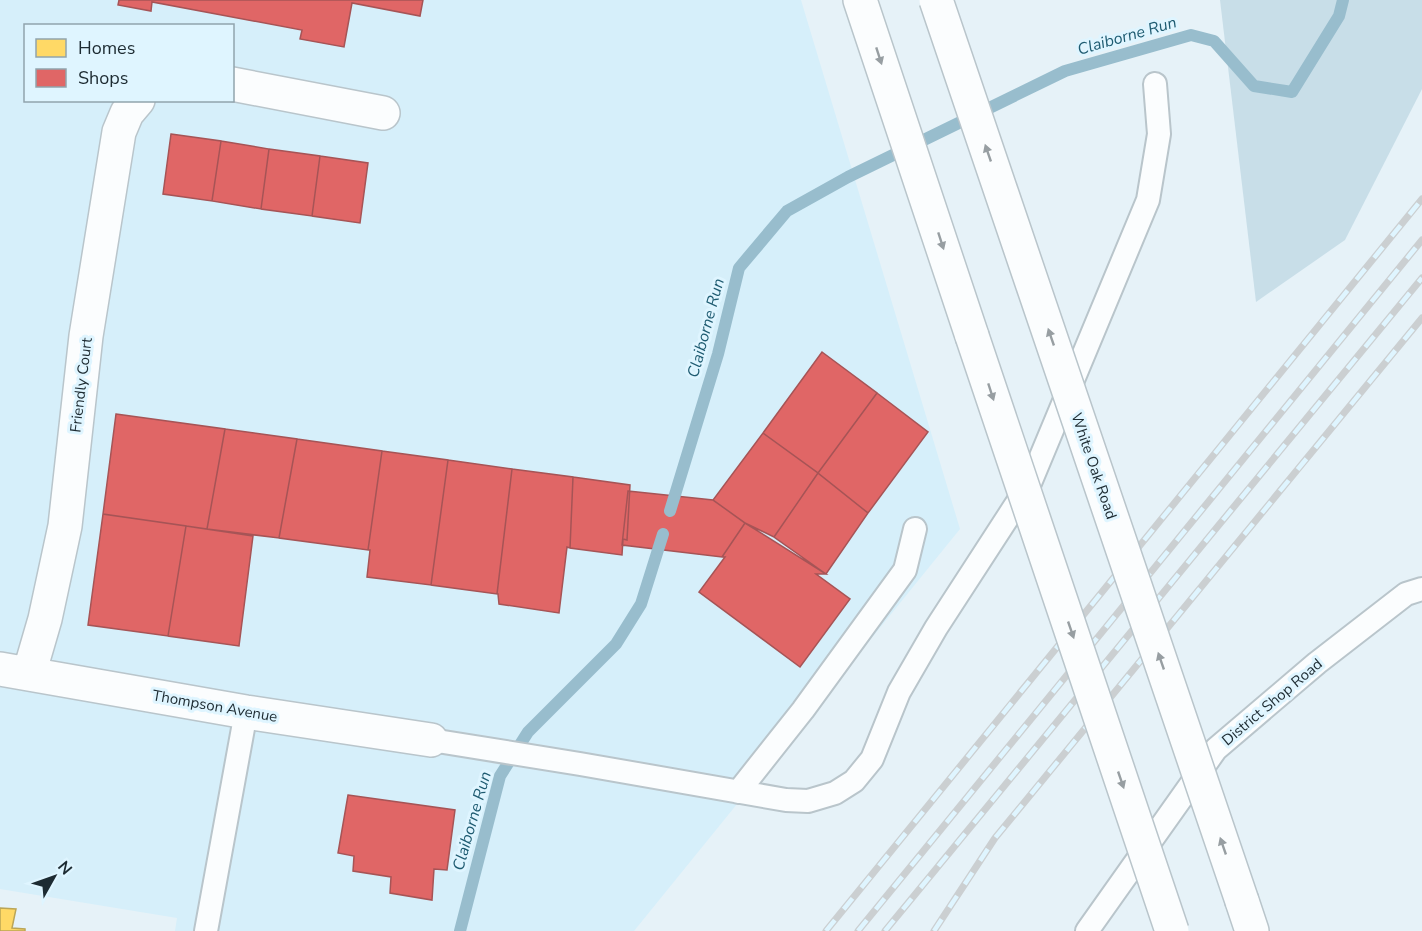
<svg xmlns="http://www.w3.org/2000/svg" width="1422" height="931" viewBox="0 0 1422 931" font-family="'Nunito Sans',sans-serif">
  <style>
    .built { fill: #d6effa; fill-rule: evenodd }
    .green { fill: #c8dee8 }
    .homes { fill: #ffd966; stroke: #bba556; stroke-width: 1.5 }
    .shops { fill: #e06666; stroke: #a65456; stroke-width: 1.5 }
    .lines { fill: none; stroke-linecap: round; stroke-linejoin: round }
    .stream { stroke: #98bdcd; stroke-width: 12 }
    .lane-casing { stroke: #b9c5cb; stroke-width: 26 }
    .street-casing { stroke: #b9c5cb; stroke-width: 36 }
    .primary-casing { stroke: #b9c5cb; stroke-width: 36 }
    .lane { stroke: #fbfdfe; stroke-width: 22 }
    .street { stroke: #fbfdfe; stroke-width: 33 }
    .primary { stroke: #fbfdfe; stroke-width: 33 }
    .rail-casing { stroke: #cbcfd1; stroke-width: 7 }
    .rail { stroke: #dff5ff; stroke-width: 4.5; stroke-dasharray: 14; stroke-linecap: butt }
    .primary-bridge-casing { stroke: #b9c5cb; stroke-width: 36; stroke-linecap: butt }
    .primary-bridge { stroke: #fbfdfe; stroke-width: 33 }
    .oneway { fill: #979ea2 }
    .labels { text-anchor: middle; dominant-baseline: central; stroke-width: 6; stroke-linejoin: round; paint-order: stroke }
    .street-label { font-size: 15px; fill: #1d2b32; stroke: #dff5ff }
    .water-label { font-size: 16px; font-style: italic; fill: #1e5b71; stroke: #dff5ff }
  </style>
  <rect width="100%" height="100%" fill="#e6f2f8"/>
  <path class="built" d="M0,0H801L960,529L634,931H175L177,918L0,889ZM26,26H232V100H26Z"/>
  <path class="green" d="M1220,0H1422V89L1345,240L1256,302Z"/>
  <path class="homes" d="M0,908L16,909L12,928L25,929V931H0Z"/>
  <path class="shops" d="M119,0H423L420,16L352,3L344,47L300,39L302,30L152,2L151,11L118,5Z
    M171,134L221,141L212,201L163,194Z
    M221,141L269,149L261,209L212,201Z
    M269,149L320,156L312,216L261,209Z
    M320,156L368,163L360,223L312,216Z
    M822,352L877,393L818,473L763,433Z
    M877,393L928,432L868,513L818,473Z
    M116,414L225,429L207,529L103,514Z
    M225,429L297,439L279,538L207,529Z
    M763,433L818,473L774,537L745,523L713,500Z
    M297,439L382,451L368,550L279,538Z
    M382,451L448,460L431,585L367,577L370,550H368Z
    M448,460L512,469L497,594L431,585Z
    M512,469L573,477L570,548L567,547L559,613L499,604L498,594H497Z
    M818,473L868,513L826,574L774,537Z
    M573,477L630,485L627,540L623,539L622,555L570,548Z
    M628,491L713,500L745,523L722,557L622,545Z
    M103,514L186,526L168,636L88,625Z
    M745,523L826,574H816L850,599L800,667L699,592L725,557H722Z
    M186,526L253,536L239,646L168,636Z
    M348,795L455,810L447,870L434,869L432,900L390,893L391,877L353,871L354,856L338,853Z"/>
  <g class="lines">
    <path class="stream" d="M670,511L718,354L739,268L787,211L848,177L1065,71L1191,35L1214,41L1254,86L1292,92L1339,16L1343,0
      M460,931L500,776L528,732L616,644L641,604L663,534"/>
    <g class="lane-casing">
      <path id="lane" d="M431,740L580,764L786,800L808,801L835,793L854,781L872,759L899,692L936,628L1030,483L1148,200L1159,134L1155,84
        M738,792L803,710L905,570L915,529
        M206,931L246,712
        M1087,931L1216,749L1317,663L1406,594L1422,589"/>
    </g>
    <g class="street-casing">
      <path id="street" d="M232,84L383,113
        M0,669L246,712L431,740
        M29,674L45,619L65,526L86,336L119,132L127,113L138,100"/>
    </g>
    <g class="primary-casing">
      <path id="primary" d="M860,0L972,336
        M1242,901L1252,931"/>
    </g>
    <use href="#lane" class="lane"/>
    <use href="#street" class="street"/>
    <use href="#primary" class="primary"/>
    <g class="rail-casing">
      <path id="rail" d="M826,931L1422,199
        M858,931L1422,240
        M885,931L1422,278
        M934,931L995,838L1422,318"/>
    </g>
    <use href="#rail" class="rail"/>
    <g class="primary-bridge-casing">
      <path id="primary-bridge" d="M936,0L1242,901
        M972,336L1172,931"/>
    </g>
    <use href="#primary-bridge" class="primary-bridge"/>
  </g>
  <defs><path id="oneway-solid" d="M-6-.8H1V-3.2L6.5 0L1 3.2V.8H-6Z" transform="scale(1.5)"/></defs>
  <g class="oneway">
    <use href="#oneway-solid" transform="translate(879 56) rotate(72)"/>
    <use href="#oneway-solid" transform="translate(988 153) rotate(-109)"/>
    <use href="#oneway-solid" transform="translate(941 241) rotate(72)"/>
    <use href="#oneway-solid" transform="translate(1051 337) rotate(-109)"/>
    <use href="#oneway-solid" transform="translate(991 392) rotate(72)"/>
    <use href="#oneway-solid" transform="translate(1071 630) rotate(71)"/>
    <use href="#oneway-solid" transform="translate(1161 661) rotate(-109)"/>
    <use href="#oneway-solid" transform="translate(1121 780) rotate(71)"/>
    <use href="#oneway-solid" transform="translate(1223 846) rotate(-109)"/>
  </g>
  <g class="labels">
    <g class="street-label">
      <text transform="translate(81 385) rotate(-83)">Friendly Court</text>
      <text transform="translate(1094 466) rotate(71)">White Oak Road</text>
      <text transform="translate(1272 702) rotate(-40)">District Shop Road</text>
      <text transform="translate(215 706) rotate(10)">Thompson Avenue</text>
    </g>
    <g class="water-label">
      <text transform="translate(1127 36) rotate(-16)">Claiborne Run</text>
      <text transform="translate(706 328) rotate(-75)">Claiborne Run</text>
      <text transform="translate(472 821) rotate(-74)">Claiborne Run</text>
    </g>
  </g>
  <rect x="24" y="24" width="210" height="78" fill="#dff5ff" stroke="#91a4ad" stroke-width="1.5"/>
  <rect x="36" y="39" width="30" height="18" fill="#ffd966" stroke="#91a4ad" stroke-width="1.5"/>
  <text x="78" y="54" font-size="18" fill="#1d2b32">Homes</text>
  <rect x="36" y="69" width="30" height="18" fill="#e06666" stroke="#91a4ad" stroke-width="1.5"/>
  <text x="78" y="84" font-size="18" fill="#1d2b32">Shops</text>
  <g transform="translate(54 877) rotate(50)" stroke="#dff5ff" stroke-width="4.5" paint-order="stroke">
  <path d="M0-4.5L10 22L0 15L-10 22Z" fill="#1d2b32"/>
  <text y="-9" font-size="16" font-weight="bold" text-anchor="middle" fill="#1d2b32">N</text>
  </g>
</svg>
